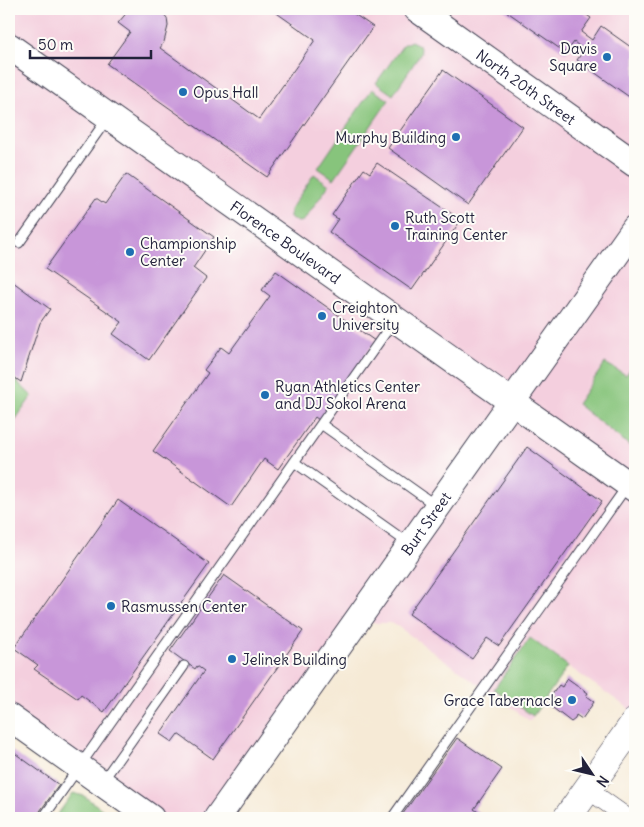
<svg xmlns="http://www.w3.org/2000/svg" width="644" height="827" viewBox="0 0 644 827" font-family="Delius,sans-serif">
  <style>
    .built { fill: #f4cfde }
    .green { fill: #87c47b; stroke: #54735b }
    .building { fill: #c896d9 }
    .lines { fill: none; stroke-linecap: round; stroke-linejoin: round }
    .lane-casing { stroke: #424052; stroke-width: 11 }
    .street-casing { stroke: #424052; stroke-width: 19 }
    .secondary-casing { stroke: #424052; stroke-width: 28 }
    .highway-casing { stroke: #424052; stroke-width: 29 }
    .lane { stroke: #fff; stroke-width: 9 }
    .street { stroke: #fff; stroke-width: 18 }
    .secondary { stroke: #fff; stroke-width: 26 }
    .highway { stroke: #fff; stroke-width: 28 }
    .poi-dot { fill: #1f6fb2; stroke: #fdfcf7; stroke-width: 2 }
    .labels { text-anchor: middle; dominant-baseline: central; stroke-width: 4; stroke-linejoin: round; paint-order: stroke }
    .poi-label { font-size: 15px; fill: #22223b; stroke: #fdfcf7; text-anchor: start }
    .street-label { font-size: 15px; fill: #22223b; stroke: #fdfcf7 }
  </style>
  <rect width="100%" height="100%" fill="#fdfcf7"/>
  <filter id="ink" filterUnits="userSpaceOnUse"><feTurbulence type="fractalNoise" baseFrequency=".02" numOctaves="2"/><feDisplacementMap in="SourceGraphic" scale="10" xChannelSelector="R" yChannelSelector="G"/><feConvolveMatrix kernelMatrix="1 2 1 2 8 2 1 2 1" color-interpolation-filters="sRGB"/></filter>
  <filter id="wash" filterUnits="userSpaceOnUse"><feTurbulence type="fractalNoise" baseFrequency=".0096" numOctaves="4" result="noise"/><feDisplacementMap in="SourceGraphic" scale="20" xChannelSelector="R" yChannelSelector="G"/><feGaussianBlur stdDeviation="1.12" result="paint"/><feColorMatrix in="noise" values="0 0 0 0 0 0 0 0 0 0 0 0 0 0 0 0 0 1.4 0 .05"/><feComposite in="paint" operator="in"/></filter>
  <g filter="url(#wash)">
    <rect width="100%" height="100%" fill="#f6ead6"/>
    <path class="built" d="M9,9H635V713L568,666L530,721L393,623H355L217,818H151L9,717Z"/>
    <path class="green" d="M411,41L419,45L421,53L393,95L376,83L403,45Z
      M372,89L389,100L334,179L318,168Z
      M314,174L329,185L304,220C299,224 294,221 290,217V210Z
      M635,362V450L577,404L605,363L626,375Z
      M9,374L32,396L9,429Z
      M530,638L568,666L533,716L494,689Z
      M73,793L84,796L114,818H55Z"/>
    <g id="blocks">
      <path class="building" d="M130,9H158L162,12L167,18L168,26L164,42L160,48L259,119L315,40L271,9H347L373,27L267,177L107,64L130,32L118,23Z
        M503,9H578L591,18L581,32L592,40L601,26L635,50V101L577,60L584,50L574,42L566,53Z
        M443,70L523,127L468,205L388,148Z
        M377,163L461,220L412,290L329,232L338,219L332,215L341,202L364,169L370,173Z
        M126,174L214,237L193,268L206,278L149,360L113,334L122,322L45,269L96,198L105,204Z
        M276,271L375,341L319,420L315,417L278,469L264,459L231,507L153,451L208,373L204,370L221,347L229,353L270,296L262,290Z
        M9,279L50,309L40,323L21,382L9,374Z
        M527,447L602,501L499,646L487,638L472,659L409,614Z
        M118,500L209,564L104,712L81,695L78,699L34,669L38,665L14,648Z
        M224,575L303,631L213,759L178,734L172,742L160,734L204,671L197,666L195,669L170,651Z
        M567,678L588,693L586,696L594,702L582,719L576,715L575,719L571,722L549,705L554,698L551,696L559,685L562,687Z
        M457,738L502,769L474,809L487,818H400Z
        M9,749L59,785L35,818H18L9,812Z"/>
    </g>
  </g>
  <g filter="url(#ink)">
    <use href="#blocks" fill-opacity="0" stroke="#424052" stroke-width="1"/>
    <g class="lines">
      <g class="lane-casing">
        <path id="lane" d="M19,243L107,119
          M321,424L435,505
          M294,462L408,543
          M102,782L184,666
          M43,818L393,322
          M392,818L627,486"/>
      </g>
      <g class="street-casing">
        <path id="street" d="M587,789L628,818"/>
      </g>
      <g class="secondary-casing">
        <g id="secondary">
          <path id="s1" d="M417,9L635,164"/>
          <path id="s2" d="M9,46L635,489"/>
          <path d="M9,717L151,818"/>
          <path id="s3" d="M217,818L635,228"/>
        </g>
      </g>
      <g class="highway-casing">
        <path id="highway" d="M567,818L635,722"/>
      </g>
      <use href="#lane" class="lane"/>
      <use href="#street" class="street"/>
      <use href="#secondary" class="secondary"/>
      <use href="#highway" class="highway"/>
    </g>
  </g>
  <g class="poi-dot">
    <circle cx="607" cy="57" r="5"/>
    <circle cx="183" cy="92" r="5"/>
    <circle cx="456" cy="137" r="5"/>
    <circle cx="395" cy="226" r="5"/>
    <circle cx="130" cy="252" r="5"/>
    <circle cx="322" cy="316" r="5"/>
    <circle cx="265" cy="395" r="5"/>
    <circle cx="111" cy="606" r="5"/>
    <circle cx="232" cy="659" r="5"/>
    <circle cx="572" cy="700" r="5"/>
  </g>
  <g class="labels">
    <g class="poi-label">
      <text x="597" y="48" text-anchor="end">Davis<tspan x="597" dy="17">Square</tspan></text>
      <text x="193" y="92">Opus Hall</text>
      <text x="446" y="137" text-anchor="end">Murphy Building</text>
      <text x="405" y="217">Ruth Scott<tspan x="405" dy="17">Training Center</tspan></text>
      <text x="140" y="243">Championship<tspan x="140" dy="17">Center</tspan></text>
      <text x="332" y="307">Creighton<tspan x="332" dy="17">University</tspan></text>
      <text x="275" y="386">Ryan Athletics Center<tspan x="275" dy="17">and DJ Sokol Arena</tspan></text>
      <text x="121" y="606">Rasmussen Center</text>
      <text x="242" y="659">Jelinek Building</text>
      <text x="562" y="700" text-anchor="end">Grace Tabernacle</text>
    </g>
    <g class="street-label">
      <text stroke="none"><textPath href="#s1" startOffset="134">North 20th Street</textPath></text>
      <text stroke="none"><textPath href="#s2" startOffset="339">Florence Boulevard</textPath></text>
      <text stroke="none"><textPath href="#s3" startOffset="361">Burt Street</textPath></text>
    </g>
  </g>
  <rect width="644" height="827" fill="none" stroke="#fdfcf7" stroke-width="30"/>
  <g transform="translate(592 774) rotate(125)" stroke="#fdfcf7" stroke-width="4" paint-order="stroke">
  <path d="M0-4L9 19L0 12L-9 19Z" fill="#22223b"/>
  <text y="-8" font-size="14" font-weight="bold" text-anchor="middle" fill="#22223b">N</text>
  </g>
  <path d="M30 50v8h121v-8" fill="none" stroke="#22223b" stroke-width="2.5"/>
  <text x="38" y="50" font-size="15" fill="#22223b" stroke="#fdfcf7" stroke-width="4" paint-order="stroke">50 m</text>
</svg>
